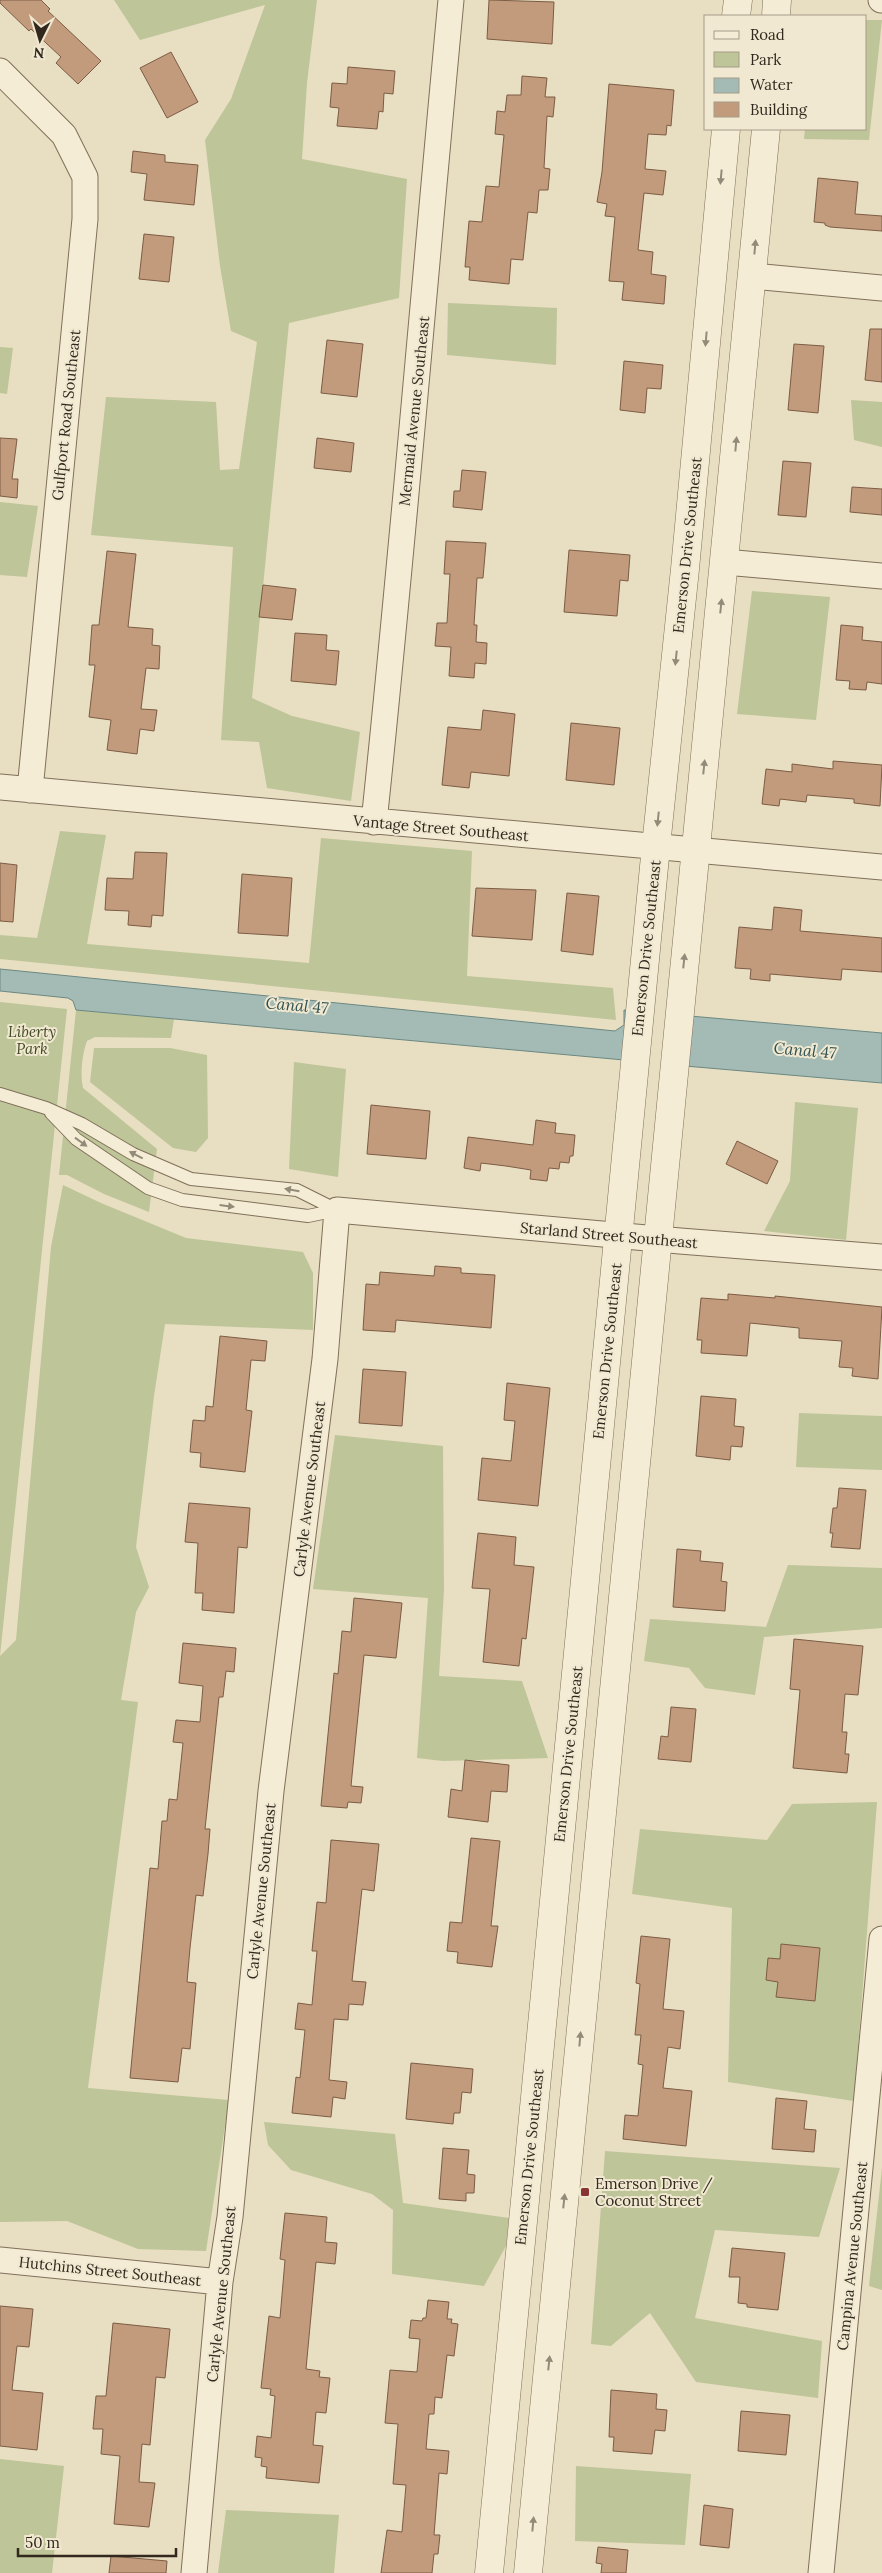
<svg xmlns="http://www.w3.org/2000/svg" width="882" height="2573" viewBox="0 0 882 2573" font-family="Lora,serif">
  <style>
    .green { fill: #bec598 }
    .water { fill: #a4bbb5; stroke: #6c8882 }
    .building { fill: #c29b7c; stroke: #7c5c44 }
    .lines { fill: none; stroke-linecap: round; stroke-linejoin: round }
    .service-casing { stroke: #80705b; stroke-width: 14 }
    .minor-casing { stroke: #80705b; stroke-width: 27 }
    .tertiary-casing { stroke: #80705b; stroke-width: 29 }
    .service { stroke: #f4ecd4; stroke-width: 12 }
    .minor { stroke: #f4ecd4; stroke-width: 25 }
    .tertiary { stroke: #f4ecd4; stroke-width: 28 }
    .oneway { fill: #938a79 }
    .poi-dot { fill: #883432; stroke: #f1e8d1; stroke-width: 2 }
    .labels { text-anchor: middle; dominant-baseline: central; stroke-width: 4; stroke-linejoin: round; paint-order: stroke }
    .street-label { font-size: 15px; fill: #32281e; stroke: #f1e8d1 }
    .park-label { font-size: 15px; font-style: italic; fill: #414c27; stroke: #f1e8d1 }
    .poi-label { font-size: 15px; fill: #32281e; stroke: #f1e8d1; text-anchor: start }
    .water-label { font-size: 16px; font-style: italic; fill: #2f504f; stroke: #f1e8d1 }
  </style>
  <rect width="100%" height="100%" fill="#e8dec2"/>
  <path class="green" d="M114,0H317L307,83L302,159L407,179L399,298L289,323L252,698L292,716L360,732L351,801L267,788L259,742L221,740L233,547L91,535L106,397L216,402L220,470L239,469L257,342L231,331L220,266L205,140L231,99L265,5L140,40Z
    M866,20H882L869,140L804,139L805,129H866Z
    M448,303L557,308L556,365L447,355Z
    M0,347L13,348L7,394L0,393Z
    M851,400L882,402V447L854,440Z
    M0,502L38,506L27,577L0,575Z
    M752,591L830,597L816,720L737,714Z
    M60,831L106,835L87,944L309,963L321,838L472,851L467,976L613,988L616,1020L0,959V935L37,938Z
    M0,1002L67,1009L0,1656L16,1640L51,1247L63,1185L101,1203L186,1238L303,1252L313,1273V1330L165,1324L154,1396L136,1547L149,1587L136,1612L121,1700L138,1702L88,2088L229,2100L206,2251L138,2249L67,2221L0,2222Z
    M76,1010L174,1019L171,1038L95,1037L87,1041C82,1054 80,1075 83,1088L157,1149L149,1212L104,1194L67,1175H59Z
    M94,1048H170L207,1055L208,1138L196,1152L173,1148L90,1082Z
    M294,1062L346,1069L338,1177L289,1169Z
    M795,1102L858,1108L846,1240L764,1231L790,1181Z
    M799,1413L882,1416V1470L796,1467Z
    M335,1435L443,1446L444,1590L439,1676L522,1681L548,1758L443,1761L417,1758L428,1598L313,1589Z
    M788,1565L882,1568V1628L764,1637L755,1695L705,1688L689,1668L644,1661L650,1619L766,1627Z
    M877,1802L854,2101L728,2082L732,1908L632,1894L640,1829L767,1840L792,1804Z
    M264,2122L395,2134L403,2203L509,2218L506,2246L484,2286L392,2274L393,2210L372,2194L291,2170L268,2145Z
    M605,2151L840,2168L819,2237L715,2230L695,2318L822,2341L818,2398L696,2382L650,2313L611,2346L591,2344Z
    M882,2168V2290L869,2286Z
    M0,2459L64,2466L52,2573H0Z
    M576,2466L691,2474L685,2545L575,2541Z
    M226,2510L339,2515L334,2573H218Z"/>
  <path class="water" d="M0,969L615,1031L624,1025V1010L629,1011L624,1060L76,1010L73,1001L68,998L0,991Z
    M690,1016L882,1033V1083L685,1066Z"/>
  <path class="building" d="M0,0H41L50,9L48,11L101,61L78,84L56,63L61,57L31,29L29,31L0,3Z
    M489,0L554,2L552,44L487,39Z
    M171,52L198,102L167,118L140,68Z
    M348,67L395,71L393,94L384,93L383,112L379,111L377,129L337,126L339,108L330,107L332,83L347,84Z
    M522,76L547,78L545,97H555L553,117L547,116L544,168L550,169L548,190H539L537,213L528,212L523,260L511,259L509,284L469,280L470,267H465L469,221L482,222L486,186L499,187L504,135L495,134L497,111L505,112L507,95H521Z
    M609,84L674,90L671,126L667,125L666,135L648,134L645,169L666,171L663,195L644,193L638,250L653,252L651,274L666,276L664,304L622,300L624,282L609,281L615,217L605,216L607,204L597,202L602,172Z
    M133,151L165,155V162L198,165L194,205L144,200L147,174L131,172Z
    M818,178L858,182L855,214L882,216V231L830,227L825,225V223L814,222Z
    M144,234L174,237L169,282L139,279Z
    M870,329H882V382L865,380Z
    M327,340L363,344L357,397L321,393Z
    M794,344L824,346L818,413L788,410Z
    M624,361L663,365L661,389L647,388L645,413L620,410Z
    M0,438L17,439L12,479H18L17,498L0,496Z
    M317,438L354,443L351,472L314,468Z
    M783,461L811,463L806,517L778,515Z
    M462,470L486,472L482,510L453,507L454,491H460Z
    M852,487L882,489V515L850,512Z
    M446,541L486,543L483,578H477L474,625H477L476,642L487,643L486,664L475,663L474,678L449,676L451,647L435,646L437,623H447L450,574H444Z
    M569,550L630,555L628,581L620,580L617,616L564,612Z
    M107,551L136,554L128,627L153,629L152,645L160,646L159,669L146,668L141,709L157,710L154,731L140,729L137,754L107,750L111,720L89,717L95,665H89L92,625H99Z
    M263,585L296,589L292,620L259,617Z
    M841,625L863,627L862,640L882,642V684L867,682L866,690L849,689L850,681L836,680Z
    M295,633L327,635L326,650L339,651L336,685L291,681Z
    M483,710L515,714L509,776L471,772L469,788L442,785L448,727L481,730Z
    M571,723L620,728L614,785L566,780Z
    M833,761L882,765L880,806L854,803V799L807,795L806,802L780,799L779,806L762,804L766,769L792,772V764L833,769Z
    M135,852L167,853L163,916L152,915L151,927L128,925L129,911L105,910L107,878L133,879Z
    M0,863L17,865L13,922L0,921Z
    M242,874L292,878L288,936L238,933Z
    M476,888L536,890L532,940L472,936Z
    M567,893L599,896L593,955L561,951Z
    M774,907L802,910L800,931L882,938V972L842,969L841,980L770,974V981L750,979L751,969L735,968L739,927L772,930Z
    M371,1105L430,1111L426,1159L367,1154Z
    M536,1120L556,1123L555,1133L575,1135L573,1156H570L569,1163L560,1162L559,1169L549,1168L547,1181L530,1179L531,1170L506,1166L481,1163L480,1171L464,1168L468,1137L533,1145Z
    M737,1141L778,1161L767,1184L726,1164Z
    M435,1266L461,1268V1273L495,1275L491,1328L396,1320L395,1332L363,1330L366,1284L379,1285L380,1272L434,1276Z
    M728,1294L775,1298V1296L882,1307L878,1379L852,1376L853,1368L839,1367L842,1341L799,1338V1328L750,1323L747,1356L701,1353L702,1340H697L701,1298L728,1300Z
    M220,1336L267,1341L265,1361L251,1360L246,1410L252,1411L245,1472L200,1467L201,1453L190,1452L193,1420L205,1421L206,1406L213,1407Z
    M363,1369L406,1372L402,1426L359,1423Z
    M507,1383L550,1388L538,1506L478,1500L482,1458L511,1461L515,1421L504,1420Z
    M701,1396L736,1399L734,1426L744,1427L742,1447L731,1446L730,1460L696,1456Z
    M839,1488L866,1490L860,1549L831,1547L833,1533H830L833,1508H837Z
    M189,1503L250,1508L247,1548L238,1547L234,1613L202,1610L203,1593H195L198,1543L185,1542Z
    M478,1533L516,1537L514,1565L534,1567L526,1639L522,1638L519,1666L483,1662L490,1589L472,1588Z
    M677,1549L701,1551L700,1561L723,1563L721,1581L727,1582L725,1611L673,1607Z
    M354,1598L402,1603L396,1658L364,1655L351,1786L363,1787L361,1803L348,1802L347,1808L321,1806L334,1673L338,1674L342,1631L351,1632Z
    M794,1639L863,1646L858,1695L845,1694L842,1732H847L845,1754H849L847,1773L793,1768L800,1690L790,1689Z
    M183,1643L236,1648L234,1672L226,1671L223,1697H219L205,1829H210L208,1854L203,1896L196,1895L190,1948L187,1982L196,1983L190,2049L182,2048L178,2082L130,2078L150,1868L158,1869L162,1821H167L169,1799L177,1800L183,1743L173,1742L176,1720L200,1722L203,1686L179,1683Z
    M671,1707L696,1709L691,1762L658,1759L661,1736L668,1737Z
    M465,1760L509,1765L507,1792L491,1791L488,1822L448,1817L451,1789L462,1791Z
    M471,1838L500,1841L491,1926H498L492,1967L457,1963L458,1952L447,1951L450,1922L462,1923Z
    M331,1840L379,1844L374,1891L362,1889L352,1981L366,1982L363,2005L349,2004L348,2020L334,2019L329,2080L347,2082L345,2099L333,2097L331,2117L292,2113L296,2077L300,2078L305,2030L295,2029L298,2003L312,2005L317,1951H312L317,1902L326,1903Z
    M641,1936L670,1939L663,2009L684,2011L680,2049L668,2047L663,2088L692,2091L686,2146L623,2139L625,2115L638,2116L643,2065L638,2064L641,2035H635L640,1984L636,1983Z
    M781,1944L820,1948L815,2001L776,1997L778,1982L766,1980L768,1958L780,1959Z
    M411,2063L473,2069L471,2093L462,2092L460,2113H454L453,2124L406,2119Z
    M776,2098L807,2101L804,2129L816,2130L814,2152L772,2149Z
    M443,2148L469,2150L467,2174L475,2175L474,2193H466V2201L439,2199Z
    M285,2213L327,2217L325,2242L337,2243L335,2264L316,2262L306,2369L320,2371L319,2377L330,2378L326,2413L316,2412L313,2445L323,2446L319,2483L266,2478L267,2467L261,2466L262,2458L255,2457L257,2436L271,2438L275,2396L270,2395L271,2389L261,2388L269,2316L280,2318L285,2260L280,2259Z
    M732,2248L785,2253L778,2310L747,2307V2304L738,2303L740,2277H729Z
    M428,2300L449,2302L447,2319H452L451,2323L458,2324L454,2356L447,2355L442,2398L435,2397L434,2414H429L426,2449L449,2451L447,2474L439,2473L434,2535H440L438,2554H434L432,2573H381L387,2530L402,2532L406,2485L393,2484L398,2424L385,2423L390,2370L417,2372L420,2339L409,2338L411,2320L422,2321L423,2318H426Z
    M0,2306L33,2309L29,2347L17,2346L12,2390L43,2393L37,2450L0,2446Z
    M113,2323L170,2329L165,2378L156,2377L150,2445L142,2444L139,2482L155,2483L149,2527L114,2524L120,2456L101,2454L103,2429H93L96,2396H106Z
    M611,2390L657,2394L656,2409L667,2410L665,2431L655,2430L652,2454L613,2451L614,2437H609Z
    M741,2411L790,2415L786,2455L738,2451Z
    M704,2505L733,2509L729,2548L700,2545Z
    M598,2547L628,2550L626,2573H601L602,2564L596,2563Z
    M111,2556L167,2561L166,2573H109Z"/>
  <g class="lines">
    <g class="service-casing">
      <path id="service" d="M0,1094L46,1108L82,1124L133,1154L191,1179L297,1190L337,1210
        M51,1113L76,1139L148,1188L182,1200L308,1216L337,1210"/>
    </g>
    <g class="minor-casing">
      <path id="minor" d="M881,0H882
        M0,71L64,135L85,177V219L30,790
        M752,276L882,288
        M725,562L882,576
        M0,787L882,867
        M374,822C403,548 425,274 451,0
        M0,2260L220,2282
        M194,2573L220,2282L230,2217L271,1791L325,1359L337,1210L680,1241L882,1257
        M821,2573L882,1939"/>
    </g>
    <g class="tertiary-casing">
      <path id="tertiary" d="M736,16L738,0
        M776,16L777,0
        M489,2573L656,846L685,569L726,129
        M528,2573L766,129"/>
    </g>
    <use href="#service" class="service"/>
    <use href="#minor" class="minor"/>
    <use href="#tertiary" class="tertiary"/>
  </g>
  <defs><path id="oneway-solid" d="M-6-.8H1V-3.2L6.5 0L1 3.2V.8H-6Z" transform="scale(1.25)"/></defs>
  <g class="oneway">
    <use href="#oneway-solid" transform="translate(721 177) rotate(95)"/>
    <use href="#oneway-solid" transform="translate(755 247) rotate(-85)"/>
    <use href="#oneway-solid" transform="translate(706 339) rotate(95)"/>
    <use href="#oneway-solid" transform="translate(736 444) rotate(-85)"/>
    <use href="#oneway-solid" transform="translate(721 606) rotate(-84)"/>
    <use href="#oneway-solid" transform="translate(676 658) rotate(96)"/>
    <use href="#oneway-solid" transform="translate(704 767) rotate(-84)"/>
    <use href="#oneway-solid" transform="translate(658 819) rotate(96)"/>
    <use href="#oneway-solid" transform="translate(684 961) rotate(-84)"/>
    <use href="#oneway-solid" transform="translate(81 1142) rotate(36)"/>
    <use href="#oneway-solid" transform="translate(136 1155) rotate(-153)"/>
    <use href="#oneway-solid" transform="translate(292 1190) rotate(-170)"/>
    <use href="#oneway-solid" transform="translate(227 1206) rotate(7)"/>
    <use href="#oneway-solid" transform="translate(580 2039) rotate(-85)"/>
    <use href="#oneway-solid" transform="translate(564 2201) rotate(-84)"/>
    <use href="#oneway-solid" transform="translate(549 2363) rotate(-84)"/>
    <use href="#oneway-solid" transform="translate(533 2524) rotate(-85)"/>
  </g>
  <rect class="poi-dot" x="580" y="2187" width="10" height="10" rx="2.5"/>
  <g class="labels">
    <g class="street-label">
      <text transform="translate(414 411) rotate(-84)">Mermaid Avenue Southeast</text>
      <text transform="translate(66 415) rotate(-84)">Gulfport Road Southeast</text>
      <text transform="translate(687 545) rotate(-84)">Emerson Drive Southeast</text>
      <text transform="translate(441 828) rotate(5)">Vantage Street Southeast</text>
      <text transform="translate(646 948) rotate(-84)">Emerson Drive Southeast</text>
      <text transform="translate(609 1235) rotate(5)">Starland Street Southeast</text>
      <text transform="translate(607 1351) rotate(-84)">Emerson Drive Southeast</text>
      <text transform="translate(309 1489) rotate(-83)">Carlyle Avenue Southeast</text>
      <text transform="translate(568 1754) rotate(-84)">Emerson Drive Southeast</text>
      <text transform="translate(261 1891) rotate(-84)">Carlyle Avenue Southeast</text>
      <text transform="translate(529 2157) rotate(-84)">Emerson Drive Southeast</text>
      <text transform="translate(852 2256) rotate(-84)">Campina Avenue Southeast</text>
      <text transform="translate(110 2271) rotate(6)">Hutchins Street Southeast</text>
      <text transform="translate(221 2294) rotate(-84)">Carlyle Avenue Southeast</text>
    </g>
    <g class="park-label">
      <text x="32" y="1031">Liberty<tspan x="32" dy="17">Park</tspan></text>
    </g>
    <g class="poi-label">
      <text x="595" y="2183">Emerson Drive /<tspan x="595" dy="17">Coconut Street</tspan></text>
    </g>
    <g class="water-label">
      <text transform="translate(297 1005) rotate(5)">Canal 47</text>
      <text transform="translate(805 1050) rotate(5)">Canal 47</text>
    </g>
  </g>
  <rect x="704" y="15" width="162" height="115" fill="#f1e8d1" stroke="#a59b89"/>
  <rect x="714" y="31" width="25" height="8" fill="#f4ecd4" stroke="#a59b89"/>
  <text x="750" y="40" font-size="15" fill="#32281e">Road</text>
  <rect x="714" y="52" width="25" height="15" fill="#bec598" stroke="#a59b89"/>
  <text x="750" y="65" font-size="15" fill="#32281e">Park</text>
  <rect x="714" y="78" width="25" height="15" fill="#a4bbb5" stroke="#a59b89"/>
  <text x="750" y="90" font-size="15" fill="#32281e">Water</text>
  <rect x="714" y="102" width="25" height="15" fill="#c29b7c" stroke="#a59b89"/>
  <text x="750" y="115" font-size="15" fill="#32281e">Building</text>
  <g transform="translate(40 40) rotate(185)" stroke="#f1e8d1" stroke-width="4" paint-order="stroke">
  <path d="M0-4L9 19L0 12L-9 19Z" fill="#32281e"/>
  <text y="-8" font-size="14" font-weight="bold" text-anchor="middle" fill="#32281e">N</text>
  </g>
  <path d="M18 2548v8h158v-8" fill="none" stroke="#32281e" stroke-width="2.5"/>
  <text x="25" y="2548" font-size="15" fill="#32281e" stroke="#f1e8d1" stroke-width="4" paint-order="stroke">50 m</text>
</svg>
